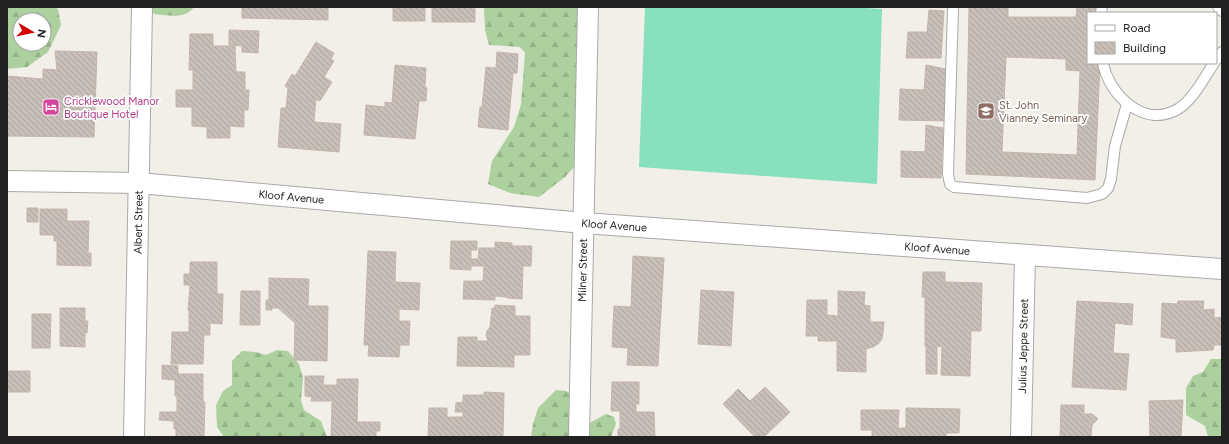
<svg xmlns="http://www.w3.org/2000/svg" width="1229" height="444" viewBox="0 0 1229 444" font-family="Figtree,sans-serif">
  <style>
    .forest { fill: url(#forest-firs); fill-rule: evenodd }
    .pitch { fill: #88e0be }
    .building { fill: url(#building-back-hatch); stroke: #c4b6ab; fill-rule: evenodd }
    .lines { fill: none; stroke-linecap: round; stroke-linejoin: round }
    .lane-casing { stroke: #a9a9a9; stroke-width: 12 }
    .street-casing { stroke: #a9a9a9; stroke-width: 22 }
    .lane { stroke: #fff; stroke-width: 10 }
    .street { stroke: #fff; stroke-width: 20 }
    .labels { text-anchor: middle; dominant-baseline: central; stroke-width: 3.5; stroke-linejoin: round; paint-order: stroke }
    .hotel-label { font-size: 11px; fill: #b23c85; stroke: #fff; text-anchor: start }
    .education-label { font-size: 11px; fill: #785e54; stroke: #fff; text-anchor: start }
    .street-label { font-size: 11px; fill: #222; stroke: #fff }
  </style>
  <defs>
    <pattern id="forest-firs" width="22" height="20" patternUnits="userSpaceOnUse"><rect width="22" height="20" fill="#add19e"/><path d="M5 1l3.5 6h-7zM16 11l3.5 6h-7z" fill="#95b388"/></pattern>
    <pattern id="building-back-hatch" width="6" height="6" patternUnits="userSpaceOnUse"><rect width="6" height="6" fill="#c7bfb8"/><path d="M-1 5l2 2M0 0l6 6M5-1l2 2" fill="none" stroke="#aba49e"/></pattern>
  </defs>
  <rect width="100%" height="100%" fill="#f2efe9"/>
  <path class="forest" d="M7,7H55L58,9L61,25L48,52L27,67L7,69ZM20,20H44V44H20Z
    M149,7H194C185,20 167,15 154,14Z
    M484,7H578L574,167L565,177L539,197L510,193L488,184L492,161L514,127L521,104L525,53L520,47L489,45L485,30Z
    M277,350L288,351L299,364L303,378L301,400L304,410L321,421L327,437H224L217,427L216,405L223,391L232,385V361L242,351L256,352L266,355Z
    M1211,359H1222V437H1208L1205,426L1186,415V388L1193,376L1203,372Z
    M556,390L566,391L572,395L586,425L606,414L614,417L616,424L611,437H531L533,424L538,408Z"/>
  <path class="pitch" d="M645,7H850L882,9L877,184L639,167Z"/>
  <path class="building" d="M242,7H328V20L242,18Z
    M393,7H425V21H393Z
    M432,7H475V22H432Z
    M969,7H1008V17H1076L1077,7H1102V13H1088V63H1100L1095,180L966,174ZM1006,57L1066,59V70L1080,71L1077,155L1002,152Z
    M929,10L944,11L941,58H906L908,32H927Z
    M229,30L259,31L258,53L242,52V46L229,45Z
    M190,34H213V46H235L236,72H245V90H249L248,110H244V127L230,126V138H207V127L192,126V107H176V90H193V70H189Z
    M316,42L334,53L331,59L334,61L324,77L332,82L320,101L316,99L314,122L341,124L339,152L278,147L281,108H286L288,88L285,86L292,74L295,76Z
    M55,51L97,52L94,137L7,136V76L43,79V69L57,70Z
    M497,52L518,54L517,73H513L508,130L478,127L480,107H482L486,67L496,68Z
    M395,65L426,68L425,87L427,88L426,101H419L415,139L364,135L366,105L385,107V102L392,103Z
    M926,65L946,69L945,121L899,120L900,89L924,90Z
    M926,125L943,128L941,178L901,177V151L925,152Z
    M27,208H38V222H27Z
    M40,209H67V221H89L88,253H91V266L57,265V241H54V235H40Z
    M451,241H477V250H471V259H478L479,248H495V242L512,243V246H532L531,266H523L522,299L507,298V297L495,296V300L463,299L464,281H483L484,266H471V270L450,269Z
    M368,251L396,252L395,282L420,283L419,310L399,309V321H410L409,345H400L399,357L368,356L369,345H364Z
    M633,256L664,258L658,366L627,365L628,348L612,347L614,306L631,307Z
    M190,262H217V294H223L222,324L210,323V335H204L203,364H171L172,332H189V310H188L190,285H184V274H190Z
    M923,272H945V282L982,283L981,331H971L970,376L941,375L942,347L937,346V374H926V346H925V297H922Z
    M269,278L309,279L308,306H328L327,361L294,360L295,323L278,308H272V310H266V300H269Z
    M701,290L734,292L731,346L698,344Z
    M241,291H260V325H240Z
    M838,291L865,292L864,305L870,306V322H884L883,333L882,339L878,344L873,347L866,349V372L837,371V341H818V336H806L807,300H827V315L838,316Z
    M1077,301L1133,304L1132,325L1115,323L1113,353L1129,354L1126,390L1072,387Z
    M1178,301H1204L1203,310L1214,309V318L1222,317V345H1214L1213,350L1176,352V339L1161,337L1162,303L1177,304Z
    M495,305L515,306V316H530V355H514V367L457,366L458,337H477V341H488L486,335L487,331L490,327L492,308H495Z
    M60,308H85V321H88L87,333H85V347L60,346Z
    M32,314H51L50,348H32Z
    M162,365L178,366V374H203V402H205L204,437H176V429H174V421L159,420L160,412H177V396H175V380L162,379Z
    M7,371H30V392H7Z
    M305,376H324L323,385H337V379H358L357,422H380V431H376V437H331L332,401H311L312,397L305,396Z
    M612,382H639V404H636V412H654L655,437H618V429H620V411H611Z
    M765,387L790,412L764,437H755L723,404L738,389L750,401Z
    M484,392L504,393L503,437H428L429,408H447V417H463V412H455L456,403L463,402V395H484Z
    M1183,400L1181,437H1150L1149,401Z
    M1061,405H1084V414H1092L1098,419L1092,425L1091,437H1060Z
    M906,408L960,409L959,433H946V437H872V430H861V410H899L898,428H906Z"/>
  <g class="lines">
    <g class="lane-casing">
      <path id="lane" d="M1218,7L1222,11
        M953,8L948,174L950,184L954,187L1087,198L1102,194L1108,188L1111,179L1115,146L1127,104
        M1101,13L1102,7
        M1216,60L1222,52
        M1103,63C1109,95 1144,129 1178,109C1192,101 1205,77 1214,63"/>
    </g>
    <g class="street-casing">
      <g id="street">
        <path id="s1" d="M7,181L139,183L584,223L1222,269"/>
        <path id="s2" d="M134,437L142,7"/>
        <path id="s3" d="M579,437L588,7"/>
        <path id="s4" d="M1021,437L1025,255"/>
      </g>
    </g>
    <use href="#lane" class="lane"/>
    <use href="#street" class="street"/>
  </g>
  <defs>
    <g id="hotel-square" transform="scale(0.9)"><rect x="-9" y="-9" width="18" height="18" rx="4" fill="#d1479c" stroke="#fff"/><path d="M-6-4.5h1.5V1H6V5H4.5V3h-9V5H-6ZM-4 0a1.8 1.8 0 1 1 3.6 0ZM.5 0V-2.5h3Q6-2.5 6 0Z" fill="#fff"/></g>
    <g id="university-square" transform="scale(0.9)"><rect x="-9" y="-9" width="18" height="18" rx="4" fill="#8d6e63" stroke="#fff"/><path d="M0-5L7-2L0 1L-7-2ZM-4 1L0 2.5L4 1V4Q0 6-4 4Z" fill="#fff"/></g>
  </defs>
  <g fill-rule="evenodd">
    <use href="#hotel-square" x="51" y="107"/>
    <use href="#university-square" x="986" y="111"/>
  </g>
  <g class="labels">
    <g class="hotel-label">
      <text x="64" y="101">Cricklewood Manor<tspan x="64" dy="13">Boutique Hotel</tspan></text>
    </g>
    <g class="education-label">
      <text x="999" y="105">St. John<tspan x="999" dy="13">Vianney Seminary</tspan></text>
    </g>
    <g class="street-label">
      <text stroke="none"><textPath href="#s1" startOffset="285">Kloof Avenue</textPath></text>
      <text stroke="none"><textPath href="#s2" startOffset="215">Albert Street</textPath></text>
      <text stroke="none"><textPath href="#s1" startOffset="609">Kloof Avenue</textPath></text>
      <text stroke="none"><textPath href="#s1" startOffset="933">Kloof Avenue</textPath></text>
      <text stroke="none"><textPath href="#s3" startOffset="167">Milner Street</textPath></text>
      <text stroke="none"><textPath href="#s4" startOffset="91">Julius Jeppe Street</textPath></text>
    </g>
  </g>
  <rect width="1229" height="444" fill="none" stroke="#222222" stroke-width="16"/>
  <rect x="1087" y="12" width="130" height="52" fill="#ffffff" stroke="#a7a7a7"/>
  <rect x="1095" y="25" width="20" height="6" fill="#ffffff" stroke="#a7a7a7"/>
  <text x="1123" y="32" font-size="12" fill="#222222">Road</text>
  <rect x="1095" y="42" width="20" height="12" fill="url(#building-back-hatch)" stroke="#a7a7a7"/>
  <text x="1123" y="52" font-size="12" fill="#222222">Building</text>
  <g transform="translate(32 32) rotate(99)"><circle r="19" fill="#ffffff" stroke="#a7a7a7"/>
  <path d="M0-3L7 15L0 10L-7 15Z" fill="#d40000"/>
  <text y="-6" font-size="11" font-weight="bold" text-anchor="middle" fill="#222222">N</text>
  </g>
</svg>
